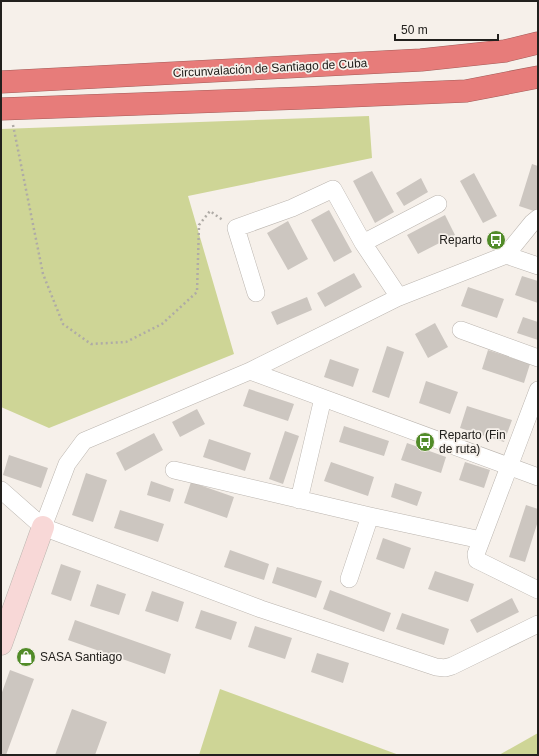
<svg xmlns="http://www.w3.org/2000/svg" width="539" height="756" viewBox="0 0 539 756" font-family="Arial,sans-serif">
  <style>
    .green { fill: #ced596 }
    .building { fill: #ccc6c0 }
    .lines { fill: none; stroke-linecap: round; stroke-linejoin: round }
    .street-casing { stroke: #bbb5af; stroke-width: 18 }
    .secondary-casing { stroke: #bbb5af; stroke-width: 23 }
    .highway-casing { stroke: #a25c59; stroke-width: 23 }
    .path { stroke: #afaba6; stroke-width: 2.5; stroke-dasharray: 2 3; stroke-linecap: butt }
    .street { stroke: #fff; stroke-width: 17 }
    .secondary { stroke: #f8d8d7; stroke-width: 22 }
    .highway { stroke: #e77c7a; stroke-width: 22 }
    .labels { text-anchor: middle; dominant-baseline: central; stroke-width: 3.5; stroke-linejoin: round; paint-order: stroke }
    .street-label { font-size: 12px; fill: #22201d; stroke: #f6f0ea }
    .poi-label { font-size: 12px; fill: #22201d; stroke: #f6f0ea; text-anchor: start }
  </style>
  <rect width="100%" height="100%" fill="#f6f0ea"/>
  <path class="green" d="M369,116L372,158L188,196L234,354L49,428L1,407V129Z
    M220,689L399,755H199Z
    M538,733V755H499Z"/>
  <path class="building" d="M532,164L538,166V209L537,212L519,206Z
    M372,171L394,212L375,223L353,181Z
    M474,173L497,216L483,223L460,181Z
    M421,178L428,192L404,206L396,193Z
    M329,210L352,252L334,262L311,220Z
    M445,215L455,235L418,254L407,235Z
    M288,221L308,259L288,270L267,233Z
    M354,273L362,287L325,307L317,293Z
    M522,276L538,281V303L515,295Z
    M468,287L504,299L497,318L461,306Z
    M307,297L312,310L277,325L271,312Z
    M523,317L538,322V340L517,333Z
    M435,323L448,347L428,358L415,334Z
    M387,346L404,352L389,398L372,392Z
    M488,350L530,364L524,383L482,369Z
    M330,359L359,369L353,387L324,377Z
    M426,381L458,392L450,414L419,403Z
    M249,389L294,404L288,421L243,406Z
    M467,406L512,420L504,442L460,428Z
    M197,409L205,424L180,437L172,422Z
    M344,426L389,441L384,456L339,442Z
    M285,431L299,436L283,484L269,479Z
    M154,433L163,450L125,471L116,453Z
    M209,439L251,453L245,471L203,457Z
    M407,443L446,457L441,473L401,460Z
    M9,455L48,468L41,488L3,475Z
    M331,462L374,477L368,496L324,481Z
    M465,462L490,470L484,488L459,480Z
    M86,473L107,480L93,522L72,515Z
    M151,481L174,489L170,502L147,495Z
    M191,482L234,497L227,518L184,503Z
    M395,483L422,492L417,506L391,497Z
    M526,505L538,509V521L525,562L509,557Z
    M120,510L164,524L158,542L114,528Z
    M383,538L411,548L404,569L376,559Z
    M230,550L269,564L264,580L224,567Z
    M61,564L81,571L71,601L51,594Z
    M277,567L322,581L316,598L272,583Z
    M435,571L474,584L468,602L428,589Z
    M97,584L126,594L119,615L90,606Z
    M330,590L391,613L384,632L323,609Z
    M152,591L184,602L178,622L145,611Z
    M512,598L519,612L477,633L470,620Z
    M201,610L237,622L231,640L195,628Z
    M402,613L449,629L444,645L396,629Z
    M75,620L171,654L165,674L68,640Z
    M255,626L292,638L285,659L248,647Z
    M317,653L349,663L343,683L311,672Z
    M10,670L34,679L6,755H1V695Z
    M72,709L107,722L95,755H55Z"/>
  <g class="lines">
    <g class="street-casing">
      <path id="street" d="M363,243L438,204
        M506,255L532,223L538,218
        M256,293L236,228L292,208L333,189L363,243L399,297
        M461,330L538,358
        M250,371L538,477
        M538,390L476,554L477,560L538,590
        M174,470L370,516L481,540
        M1,490L43,527L261,609L436,667L445,668L452,666L538,624
        M299,500L323,398
        M43,527L67,464L84,441L250,371L399,297L506,255L538,266
        M349,579L370,516"/>
    </g>
    <g class="secondary-casing">
      <path id="secondary" d="M1,644L43,527"/>
    </g>
    <g class="highway-casing">
      <path id="highway" d="M1,82L421,60L505,51L538,43
        M1,109L303,98L466,91L538,77"/>
    </g>
    <path class="path" d="M13,125L43,274L63,324L91,344L126,342L162,324L197,292L199,225L210,211L224,221"/>
    <use href="#street" class="street"/>
    <use href="#secondary" class="secondary"/>
    <use href="#highway" class="highway"/>
  </g>
  <defs>
    <g id="bus-disc" transform="scale(1)"><circle r="9.5" fill="#518b28" stroke="#f6f0ea"/><path d="M-5-6H5V4H4V6H2V4H-2V6H-4V4H-5ZM-3.5-4V0h7V-4ZM-3.5 1.2v1.5H-2V1.2ZM2 1.2v1.5H3.5V1.2Z" fill="#fff"/></g>
    <g id="shop-disc" transform="scale(1)"><circle r="9.5" fill="#518b28" stroke="#f6f0ea"/><path d="M-5-2.5h2.3a2.7 3.5 0 0 1 5.4 0H5L5.5 6h-11ZM-1.5-2.5h3a1.5 2.3 0 0 0-3 0Z" fill="#fff"/></g>
  </defs>
  <g fill-rule="evenodd">
    <use href="#bus-disc" x="496" y="240"/>
    <use href="#bus-disc" x="425" y="442"/>
    <use href="#shop-disc" x="26" y="657"/>
  </g>
  <g class="labels">
    <g class="street-label">
      <text transform="translate(270 68) rotate(-3)">Circunvalación de Santiago de Cuba</text>
    </g>
    <g class="poi-label">
      <text x="482" y="240" text-anchor="end">Reparto</text>
      <text x="439" y="435">Reparto (Fin<tspan x="439" dy="14">de ruta)</tspan></text>
      <text x="40" y="657">SASA Santiago</text>
    </g>
  </g>
  <rect width="539" height="756" fill="none" stroke="#22201d" stroke-width="4"/>
  <path d="M395 34v6h103v-6" fill="none" stroke="#22201d" stroke-width="2"/>
  <text x="401" y="34" font-size="12" fill="#22201d" stroke="#f6f0ea" stroke-width="3" paint-order="stroke">50 m</text>
</svg>
